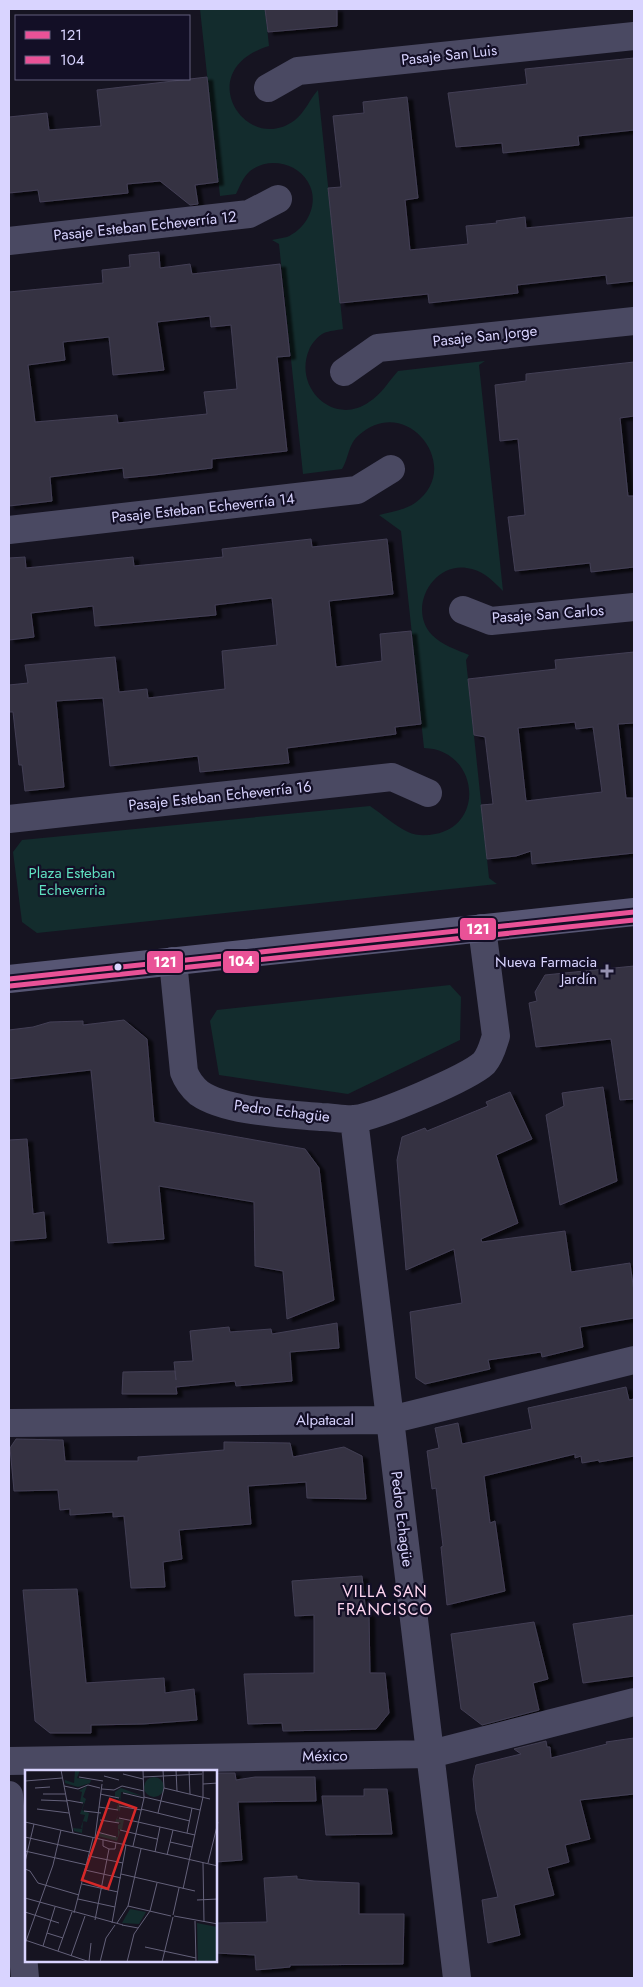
<svg xmlns="http://www.w3.org/2000/svg" width="643" height="1987" viewBox="0 0 643 1987" font-family="Jost,sans-serif">
  <style>
    .green { fill: #132c2d }
    .building { fill: #343243; stroke: #433f54; fill-rule: evenodd; filter: url(#shadow) }
    .lines { fill: none; stroke-linecap: round; stroke-linejoin: round }
    .street { stroke: #4a4962; stroke-width: 28 }
    .secondary { stroke: #575674; stroke-width: 28 }
    .bus-1-casing { stroke: #130f26; stroke-width: 9 }
    .bus-2-casing { stroke: #130f26; stroke-width: 9 }
    .bus-1 { stroke: #e95297; stroke-width: 5 }
    .bus-2 { stroke: #e95297; stroke-width: 5 }
    .bus-dot { fill: #d9d4ff; stroke: #130f26; stroke-width: 2 }
    .poi-dot { fill: #9591b1; stroke: #130f26; stroke-width: 2 }
    .labels { text-anchor: middle; dominant-baseline: central; stroke-width: 4.5; stroke-linejoin: round; paint-order: stroke }
    .street-label { font-size: 15px; fill: #d9d4ff; stroke: #130f26 }
    .park-label { font-size: 15px; fill: #5fe0c0; stroke: #130f26 }
    .poi-label { font-size: 15px; fill: #d9d4ff; stroke: #130f26; text-anchor: end }
    .neighbourhood-label { font-size: 16px; letter-spacing: 1px; fill: #ffd6f0; stroke: #130f26 }
    .inset-road { fill: none; stroke: #64617a; stroke-width: 1 }
    .view { fill: #d62828; fill-opacity: 0.15; stroke: #d62828; stroke-width: 2.5 }
    .inset-edge { fill: none; stroke: #d9d4ff; stroke-width: 2.5 }
    .line-badge { stroke: #130f26; stroke-width: 2 }
    .badge-label { font-size: 14px; text-anchor: middle; font-weight: bold; fill: #fff }
  </style>
  <defs>
    <filter id="shadow"><feDropShadow dx="5.5" dy="3" stdDeviation="1" flood-color="#0009"/></filter>
  </defs>
  <rect width="100%" height="100%" fill="#161421"/>
  <path class="green" d="M200,9H265L269,46C190,70 246,157 295,120C305,112 310,99 318,90L343,329C337,330 329,331 324,333C318,336 311,344 309,350C293,388 334,427 369,402C381,395 389,381 398,371L485,361L479,365L503,591C494,582 485,572 472,569C435,558 406,607 432,635C442,645 457,650 469,655L466,660L489,878L497,884L37,933L22,922L13,852L22,840L370,806C382,814 395,826 408,832C416,836 426,836 435,834C487,824 477,749 424,748L401,531L379,515C390,512 405,510 415,503C465,468 407,392 359,435C348,444 349,458 342,469L303,474L279,244L272,240C277,239 282,238 287,237C308,228 320,202 308,182C296,162 268,157 250,171C243,177 240,186 236,194L220,196Z
    M450,985L461,997L460,1040L348,1094L219,1075L210,1021L217,1010Z"/>
  <path class="building" d="M265,9H337V26L268,32Z
    M634,58V130L578,136L579,145L503,153L502,143L456,147L448,93L527,84L525,69Z
    M207,77L218,182L195,185L198,204L190,205L160,181L127,184L128,193L40,202L38,190L9,193V117L47,113L49,130L101,126L97,90Z
    M407,97L418,198L405,200L410,250L468,244L466,226L497,223L496,221L525,217L526,228L634,217V281L607,284L606,275L517,285L518,293L429,303L428,294L340,303L328,188L341,187L333,116L364,113L363,102Z
    M159,252L160,268L190,264L192,274L280,264L290,356L277,357L287,451L212,459V468L154,475L124,478L123,468L50,477L52,501L9,506V292L103,283L102,270L130,267L129,255ZM210,316L211,327L231,325L237,389L204,392L207,414L118,423L117,415L35,422L28,365L65,360L63,342L109,337L113,375L164,370L157,322Z
    M634,362V416L620,418L628,496H634V567L591,572L590,563L515,571L508,517L525,515L518,439L500,441L495,385L526,381V374Z
    M311,539L312,547L387,539L393,594L329,601L336,667L382,661L380,634L411,631L421,724L395,727L396,734L287,748L289,763L200,772L198,756L110,766L103,698L56,701L64,787L25,791L22,765H19L13,712H9V685L28,683L25,665L115,657L119,692L147,689L148,698L225,689L222,651L277,645L272,598L215,605L216,615L95,626L93,606L31,613L34,637L9,640V558L25,557L26,568L133,557L134,566L223,557L222,549Z
    M634,652V723L618,724L626,798H634V853L532,864L531,851L516,856L487,859L481,805L493,804L485,737L474,735L468,679L556,669L555,660ZM575,722L576,729L593,727L602,792L526,801L518,728Z
    M634,966V1099L620,1100L611,1039L536,1047L529,1003L537,1001L535,992L545,975Z
    M124,1020L147,1039L154,1122L305,1149L319,1168L334,1300L287,1319L283,1271L255,1266L254,1202L159,1186L164,1239L108,1243L91,1070L9,1079V1030L33,1027L50,1022L83,1021V1025Z
    M603,1087L617,1181L560,1205L546,1115L564,1106L562,1093Z
    M510,1092L532,1139L496,1155L518,1223L481,1239L482,1242L565,1231L571,1272L630,1263L634,1292V1318L580,1327L583,1347L542,1357L541,1352L488,1360L490,1369L425,1384L416,1378L410,1312L462,1303L454,1249L406,1270L397,1160L402,1137L425,1128L427,1131L488,1106L486,1102Z
    M27,1139L33,1214L44,1212L46,1238L9,1241V1140Z
    M337,1323L339,1348L290,1352L292,1381L236,1386L235,1381L176,1387L177,1394H122L123,1372L175,1371L176,1380L174,1362L193,1361L190,1331L229,1327L230,1332L271,1329L272,1334Z
    M626,1387L629,1400L634,1399V1456L599,1462V1460L582,1463L581,1456L575,1458V1454L484,1476L490,1523L495,1521L505,1591L447,1605L441,1547L443,1546L436,1488L432,1489L427,1451L439,1448L435,1428L458,1423L462,1444L532,1429L528,1408Z
    M16,1439L63,1440L65,1461H138V1457L224,1450V1442L290,1443L293,1457L344,1447L362,1456L366,1499L307,1498L306,1482L248,1486L251,1524L179,1530L182,1559L163,1562L165,1587L131,1588L124,1516L113,1517V1512L70,1515V1509L60,1510L58,1490L14,1491L10,1448Z
    M362,1576L366,1614H369L370,1673H385L389,1713L376,1729L283,1731L282,1723L248,1724L244,1674L314,1673V1615L295,1616L292,1581Z
    M77,1589L86,1683L164,1678L165,1693L194,1689L197,1720L143,1724L91,1725V1733H50L35,1721L23,1590Z
    M634,1615V1676L583,1683L573,1624Z
    M534,1622L548,1679L533,1683L539,1710L482,1725L461,1709L451,1634Z
    M634,1738V1794L580,1800L590,1839L565,1845L569,1862L547,1868L554,1895L514,1905L520,1935L488,1943L482,1900L498,1897L476,1811L473,1779L476,1765L521,1754L514,1749L546,1741L547,1747H550L551,1758L607,1744L606,1742Z
    M216,1773H235L236,1780L255,1777H315L316,1801L238,1802L242,1860L216,1862Z
    M364,1789H387L392,1834L326,1835L322,1796H364Z
    M297,1876V1879L314,1881L359,1883V1914H404L403,1964L290,1965V1967L256,1970L255,1955L216,1953V1923L267,1922L264,1878Z"/>
  <g class="lines">
    <path class="street" d="M268,88L298,71L634,36
      M9,241L249,214L278,199
      M344,372L378,348L634,321
      M9,530L357,490L391,469
      M463,610L491,621L634,607
      M9,819L392,777L428,793
      M173,961L184,1072C187,1080 192,1087 199,1093C226,1112 288,1114 321,1117C332,1117 345,1120 355,1119C378,1116 468,1078 484,1063C491,1055 493,1045 496,1036L482,928
      M354,1119L457,1978
      M9,1423L390,1420L634,1360
      M9,1761L431,1754L634,1702
      M9,1795L25,1978"/>
    <path class="secondary" d="M9,979L634,912"/>
    <g class="bus-1-casing">
      <path id="bus-1" d="M9,979L634,912"/>
    </g>
    <g class="bus-2-casing">
      <path id="bus-2" d="M10,986L634,920"/>
    </g>
    <use href="#bus-1" class="bus-1"/>
    <use href="#bus-2" class="bus-2"/>
  </g>
  <circle class="bus-dot" cx="118" cy="967" r="4.5"/>
  <path class="poi-dot" d="M604.5 963.5h5v5h5v5h-5v5h-5v-5h-5v-5h5z"/>
  <g class="labels">
    <g class="street-label">
      <text transform="translate(449 55) rotate(-6)">Pasaje San Luis</text>
      <text transform="translate(145 226) rotate(-6)">Pasaje Esteban Echeverría 12</text>
      <text transform="translate(485 336) rotate(-6)">Pasaje San Jorge</text>
      <text transform="translate(203 508) rotate(-6)">Pasaje Esteban Echeverría 14</text>
      <text transform="translate(548 614) rotate(-4)">Pasaje San Carlos</text>
      <text transform="translate(220 796) rotate(-6)">Pasaje Esteban Echeverría 16</text>
      <text transform="translate(282 1111) rotate(7)">Pedro Echagüe</text>
      <text x="325" y="1420">Alpatacal</text>
      <text transform="translate(402 1519) rotate(83)">Pedro Echagüe</text>
      <text transform="translate(325 1756) rotate(-1)">México</text>
    </g>
    <g class="park-label">
      <text x="72" y="873">Plaza Esteban<tspan x="72" dy="17">Echeverria</tspan></text>
    </g>
    <g class="poi-label">
      <text x="597" y="962">Nueva Farmacia<tspan x="597" dy="17">Jardín</tspan></text>
    </g>
    <g class="neighbourhood-label">
      <text x="385" y="1591">VILLA SAN<tspan x="385" dy="18">FRANCISCO</tspan></text>
    </g>
  </g>
  <g transform="translate(25 1770)">
    <rect width="192" height="192" fill="#161421"/>
    <path d="M55,0L52,8L66,10L65,13L53,17L40,13V10L49,13L50,1ZM119 17a10 10 0 1 1 20 0a10 10 0 1 1-20 0ZM62,16L58,27L61,29L57,40L64,43L62,52L58,51L57,63L49,61L48,58L57,59L56,57L60,45L55,44L59,33L55,32L57,22L54,21ZM96,18L117,26L96,22L95,34L93,36L96,37L92,49L99,50L97,60L93,59L95,62L92,71L73,66V63L93,67V55L96,53L90,52L95,41L91,40L95,28L90,27V22ZM105,139L121,142L114,154L97,153ZM172,153L192,157V192H173Z" fill="#132c2d"/>
    <path class="inset-road" d="M36,0L48,63M151,0L152,21M164,0L165,24M98,4L118,9M79,6L94,10M54,7L78,11M118,7L177,4M0,11L37,8M178,14L193,13M39,16L53,19L63,15L75,18M10,18L25,17M139,18L185,29M77,19L89,20L97,16L119,21M98,23L119,28M18,24H40M75,24L94,28M119,27L175,40M16,30L42,31M41,30L58,33M94,36L116,40M74,37L93,40M12,39L44,43M116,39L165,51M59,41L76,43M133,43L139,18L138,0M94,48L113,52M75,50L94,53M0,52L193,96M113,52L170,65M95,60L132,69M72,62L91,67M162,63L167,38M0,67L65,82M70,68L77,14M78,70V76L84,79H90L91,73M145,72L167,77M108,76L119,28L118,0M0,81L62,95M130,82L135,57M142,85L148,60M64,86L98,93M0,92L9,54M178,93L179,152M183,93L193,52M0,99L5,101L13,113L54,125M60,100L96,108M96,104L170,121M57,114L93,122M158,119L178,27V0M0,128L98,155M53,129L90,137M172,130L193,129M103,136L146,146M0,142L34,153M49,143L68,68M148,145L154,118M149,146L193,154M70,150L84,79M170,151L171,192M87,153L101,75M92,153L103,136L116,79M97,155L113,158M22,163L38,168M0,170L65,192M0,174L28,95L36,60M18,176L30,137M120,177L171,188M33,181L47,142M46,186L60,146M64,191L66,173M75,192L81,168L90,155M102,192L109,164L125,141L132,113M137,192L148,147"/>
    <path class="view" d="M85,29L111,38L83,119L57,110Z"/>
    <rect width="192" height="192" class="inset-edge"/>
  </g>
  <g class="line-badge">
    <rect x="459" y="917" width="38" height="24" rx="5" fill="#e95297"/>
    <rect x="222" y="950" width="38" height="24" rx="5" fill="#e95297"/>
    <rect x="146" y="950" width="38" height="24" rx="5" fill="#e95297"/>
  </g>
  <g class="badge-label">
    <text x="478" y="934">121</text>
    <text x="241" y="966">104</text>
    <text x="165" y="967">121</text>
  </g>
  <rect width="643" height="1987" fill="none" stroke="#d9d4ff" stroke-width="20"/>
  <rect x="15" y="15" width="175" height="65" fill="#130f26" stroke="#625e7d"/>
  <rect x="25" y="31" width="25" height="8" fill="#e95297" stroke="#625e7d"/>
  <text x="60" y="40" font-size="15" fill="#d9d4ff">121</text>
  <rect x="25" y="56" width="25" height="8" fill="#e95297" stroke="#625e7d"/>
  <text x="60" y="65" font-size="15" fill="#d9d4ff">104</text>
</svg>
